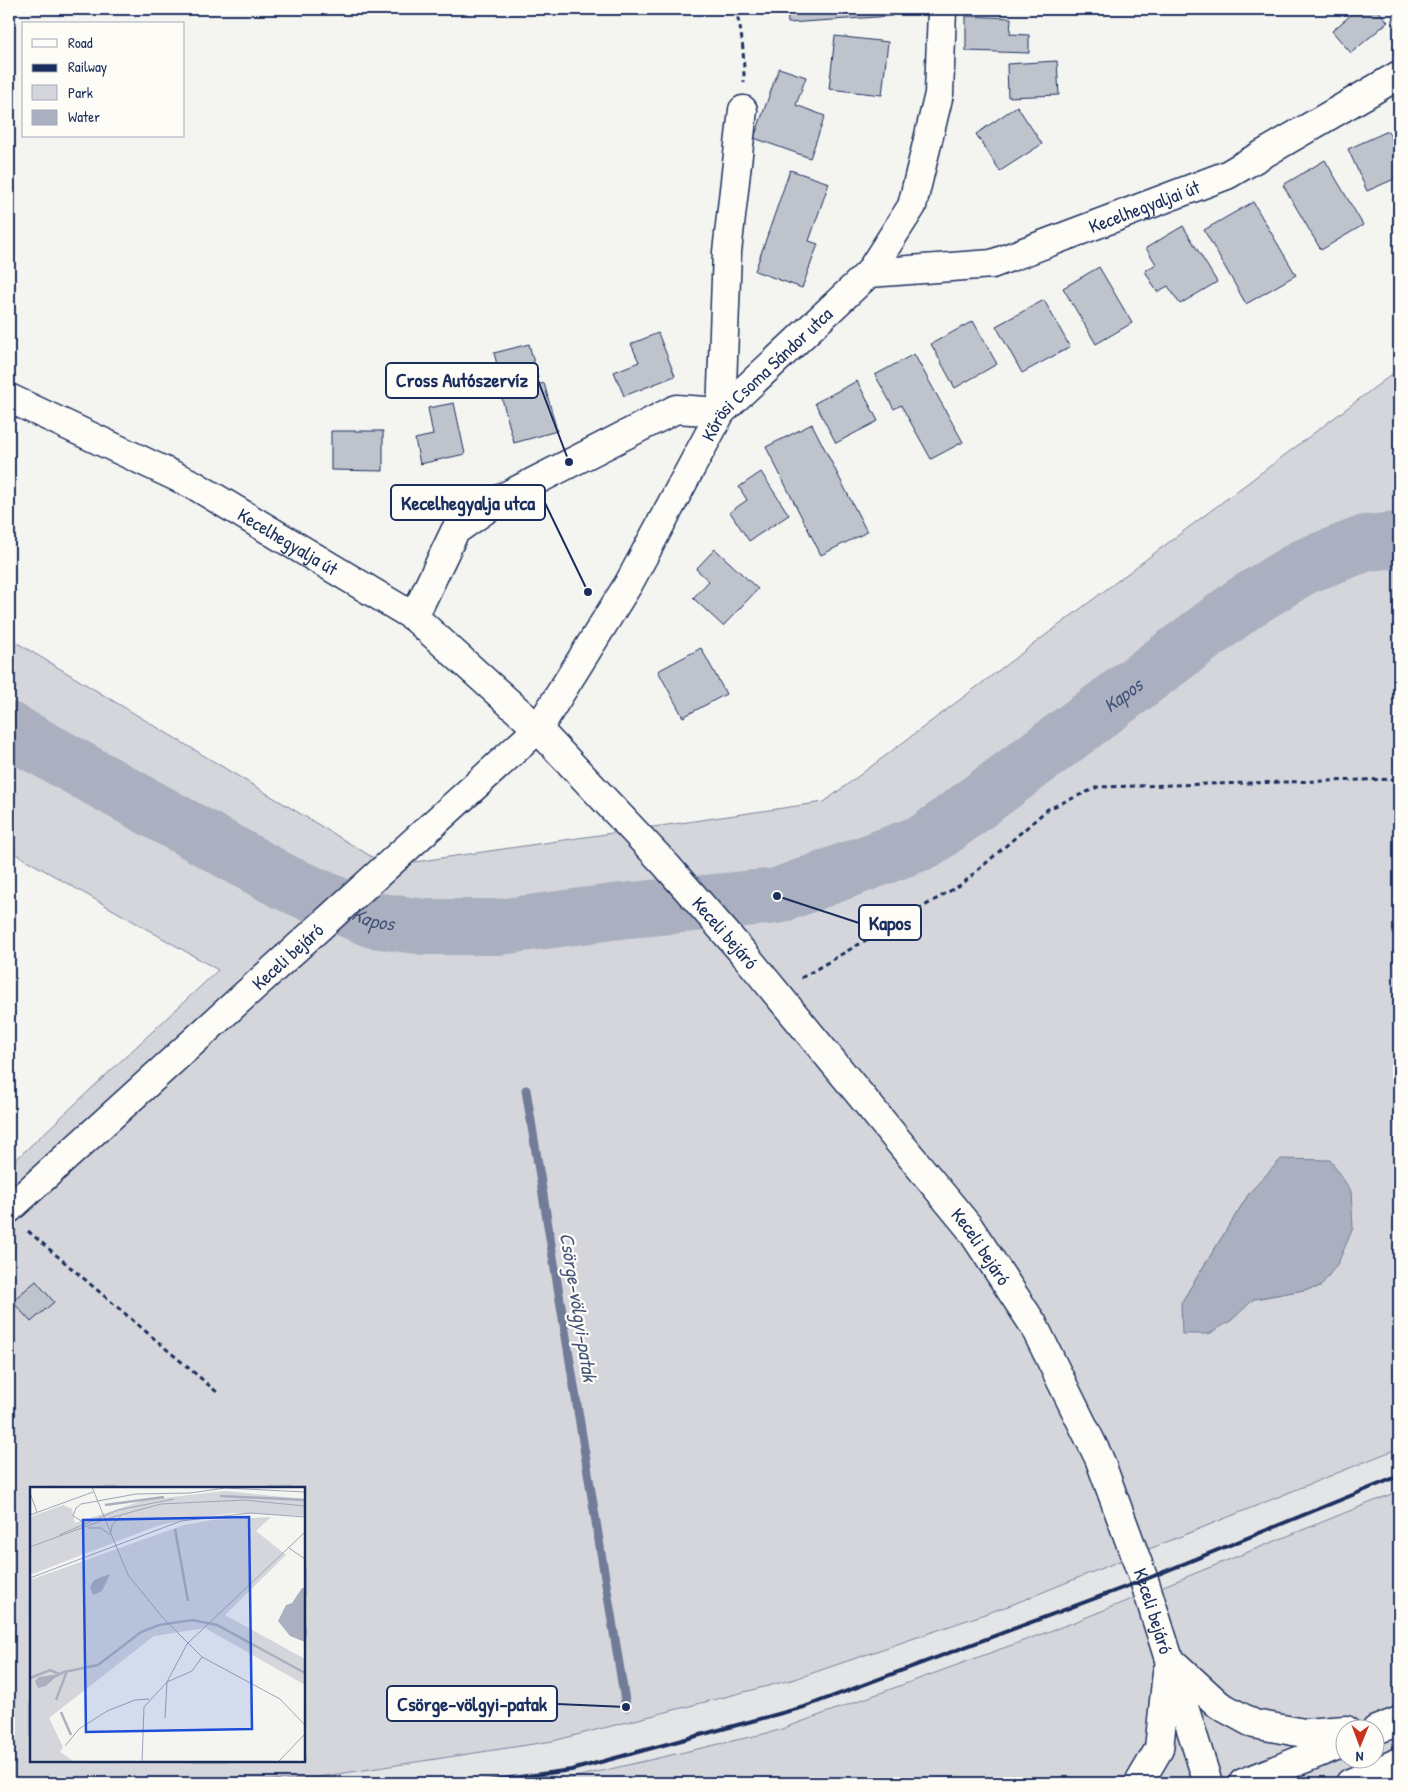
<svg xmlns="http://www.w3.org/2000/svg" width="1408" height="1792" viewBox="0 0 1408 1792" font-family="'Patrick Hand',sans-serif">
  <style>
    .built { fill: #e4e5e6 }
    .green { fill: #d4d6db; stroke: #78829c; fill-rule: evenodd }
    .water { fill: #aab0bf; stroke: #717c98 }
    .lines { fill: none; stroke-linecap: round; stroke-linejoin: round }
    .stream { stroke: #717c98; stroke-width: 9 }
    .river { stroke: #aab0bf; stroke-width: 56 }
    .building { fill: #bfc3cc; stroke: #1b2f5e }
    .minor-casing { stroke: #1b2f5e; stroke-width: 31 }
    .major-casing { stroke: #1b2f5e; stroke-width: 31 }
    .path { stroke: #1b2f5e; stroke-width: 3; stroke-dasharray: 5 4; stroke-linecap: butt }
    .minor { stroke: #fdfcf7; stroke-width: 28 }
    .major { stroke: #fdfcf7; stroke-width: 28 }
    .rail { stroke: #1b2f5e; stroke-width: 4 }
    .labels { text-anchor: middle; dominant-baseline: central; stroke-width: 4.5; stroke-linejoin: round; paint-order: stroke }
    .street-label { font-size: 19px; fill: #1b2f5e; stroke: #fdfcf7 }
    .water-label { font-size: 20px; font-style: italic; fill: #46567b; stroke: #fdfcf7 }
    .inset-river { fill: none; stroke: #aab0bf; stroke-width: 2.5 }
    .inset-road { fill: none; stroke: #9da5b6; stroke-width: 1 }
    .view { fill: #1d4ed8; fill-opacity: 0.15; stroke: #1d4ed8; stroke-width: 2.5 }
    .inset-edge { fill: none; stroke: #1b2f5e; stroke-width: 2.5 }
    .leader { fill: none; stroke: #1b2f5e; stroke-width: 2 }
    .callout-dot { fill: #1b2f5e; stroke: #fdfcf7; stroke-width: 2 }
    .callout { fill: #fdfcf7; stroke: #1b2f5e; stroke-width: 2 }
    .callout-label { font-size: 20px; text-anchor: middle; font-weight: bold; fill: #1b2f5e }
  </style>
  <rect width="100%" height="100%" fill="#f4f4f1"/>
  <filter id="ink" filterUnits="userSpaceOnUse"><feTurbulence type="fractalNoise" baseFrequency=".02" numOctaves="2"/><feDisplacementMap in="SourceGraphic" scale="10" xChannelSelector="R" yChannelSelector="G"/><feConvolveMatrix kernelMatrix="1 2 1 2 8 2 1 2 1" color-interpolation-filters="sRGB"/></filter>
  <g filter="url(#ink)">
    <path class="built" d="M1399,1448V1491L1072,1623L776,1731L549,1783H209L312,1778L553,1741L795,1679L1011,1605Z"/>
    <path class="green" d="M1399,369V1448L1011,1605L795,1679L553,1741L312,1778L209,1783H9V1166L218,970L9,850V638L387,866L824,802ZM1250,1192L1320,1287L1254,1299L1181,1303ZM31,1488H304V1761H31Z
      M1399,1491V1783H549L776,1731L1072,1623ZM1346,1730H1376V1760H1346Z"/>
    <path class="water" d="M1281,1159L1330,1160L1351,1191L1353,1228L1338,1263L1320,1287L1254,1299L1232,1320L1209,1334H1182L1181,1303L1250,1192Z"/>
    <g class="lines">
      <path class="stream" d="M499,927L502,945
        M526,1090L626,1707"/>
      <path class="river" id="s1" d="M9,730L284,882L373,920L425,927H499L620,911L777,896L926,841L1246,602L1303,567L1366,543L1399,540"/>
    </g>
    <path class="building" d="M787,9H892V16L788,23Z
      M1358,9H1377L1388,22L1351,53L1332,31Z
      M966,16L1011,18L1010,34L1029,35V53L966,51Z
      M835,36L888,42L882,95L829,89Z
      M1057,61L1059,95L1008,97L1007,64Z
      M779,68L806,77L796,105L825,116L810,158L754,138Z
      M1017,106L1042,144L1000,171L976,134Z
      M1388,131L1399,156V177L1367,191L1348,149Z
      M1325,160L1363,225L1321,250L1283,185Z
      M790,170L829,183L809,241L818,244L802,288L755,271Z
      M1253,202L1296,275L1246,304L1204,230Z
      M1183,226L1217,282L1180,304L1168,286L1157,292L1145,271L1156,264L1146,248Z
      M1099,267L1132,323L1096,344L1063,288Z
      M1044,300L1070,347L1022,373L996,326Z
      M973,321L997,364L955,388L931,344Z
      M658,333L675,376L624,396L614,372L639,362L631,344Z
      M529,344L538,378L503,387L494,353Z
      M914,354L963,442L931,459L901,405L894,409L875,375Z
      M857,381L878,421L836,443L815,403Z
      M544,383L557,431L514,443L501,395Z
      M454,403L465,454L420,464L415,439L433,435L428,408Z
      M812,424L867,532L821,555L766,447Z
      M331,431H383V471L331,470Z
      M761,472L789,515L749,541L730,512L747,500L739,487Z
      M715,549L758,589L723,626L693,598L709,581L696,569Z
      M701,648L726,694L683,717L658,671Z
      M36,1281L54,1302L31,1322L12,1301Z"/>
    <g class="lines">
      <g class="minor-casing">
        <g id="minor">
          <path id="s2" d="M869,273L992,264L1227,175L1399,75"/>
          <path id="s3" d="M9,398L194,485L414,617L538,729L666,865L745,955L969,1227L1033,1324L1099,1458L1144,1580L1208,1783"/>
          <path d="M414,617L455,531L502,498L676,409L721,412L727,252L743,110"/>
          <path id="s4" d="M9,1209L538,729L629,583L721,412L869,273L912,206L939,94L942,9"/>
          <path d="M1169,1659L1219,1705L1254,1724L1304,1733L1346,1730"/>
          <path d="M1139,1783L1159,1749L1167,1672"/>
        </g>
      </g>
      <g class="major-casing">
        <path id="major" d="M1376,1730L1399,1721
          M1243,1783L1346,1742
          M1350,1783L1399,1762"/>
      </g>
      <path class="path" d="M735,9C743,31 744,59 744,82
        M801,978L962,884L1048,809L1098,787L1399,779
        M28,1231L218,1393"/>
      <use href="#minor" class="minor"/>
      <use href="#major" class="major"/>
      <path class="rail" d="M475,1783L571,1770L804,1707L1144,1580L1399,1476"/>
    </g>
  </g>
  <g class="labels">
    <g class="street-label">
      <text stroke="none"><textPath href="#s2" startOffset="286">Kecelhegyaljai út</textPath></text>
      <text stroke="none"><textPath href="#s4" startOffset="1139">Kőrösi Csoma Sándor utca</textPath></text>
      <text stroke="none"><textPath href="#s3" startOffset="314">Kecelhegyalja út</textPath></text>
      <text stroke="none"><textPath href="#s3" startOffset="905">Keceli bejáró</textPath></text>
      <text stroke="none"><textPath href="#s4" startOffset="376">Keceli bejáró</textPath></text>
      <text stroke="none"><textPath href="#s3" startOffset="1310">Keceli bejáró</textPath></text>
      <text stroke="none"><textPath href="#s3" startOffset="1715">Keceli bejáró</textPath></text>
    </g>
    <g class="water-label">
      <text stroke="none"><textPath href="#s1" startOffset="1221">Kapos</textPath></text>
      <text stroke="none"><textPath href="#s1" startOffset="411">Kapos</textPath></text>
      <text transform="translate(579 1307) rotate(81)">Csörge-völgyi-patak</text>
    </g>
  </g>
  <g transform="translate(30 1487)">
    <rect width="275" height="275" fill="#f4f4f1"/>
    <path d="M195,4L275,12V29L204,26L154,33L127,39L0,88V30L33,18L42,22L45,36L115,13ZM241,30L226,44L256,68L195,128L275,172V198L175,141L124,149L19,231L33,260L30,265L45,275H0V93L154,38L182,33Z" fill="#d4d6db"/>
    <path d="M80,87L72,104L63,108L60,100L64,93ZM272,101H275V155L260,149L248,134L256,118L262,116ZM29,187L16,199L8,201L5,194L9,190Z" fill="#aab0bf"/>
    <path class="inset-river" d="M190,9L275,13M75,18L134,10M145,42L158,114M0,191L20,183L29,187M7,198L34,185L68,178L111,145L129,138L162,133L187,138L275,186M26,213L37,184M31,225L41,248"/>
    <path class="inset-road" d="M62,0L98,88L133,131L172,170L250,212L275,238M0,6L7,25M0,28L63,5M55,36L43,29L46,21L51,17L106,7L160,6L195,1L275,5M58,41H71L80,48M81,45L82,38L91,29M29,48L88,23L144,12M0,60L76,32L131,17L214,13L275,19M259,61L275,72M0,91L151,34L220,26L275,30M135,231L137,195L162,184L172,170M35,259L49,242L77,224L105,213L119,212M112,275L114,220L137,195L157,157L275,45M248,275L275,247"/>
    <path class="view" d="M219,30L222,242L56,245L53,33Z"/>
    <rect width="275" height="275" class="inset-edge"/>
  </g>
  <path class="leader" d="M569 462L538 380M588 592L545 503M777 896L859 923M626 1707L557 1704"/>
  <g class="callout-dot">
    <circle cx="569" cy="462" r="5"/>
    <circle cx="588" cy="592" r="5"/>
    <circle cx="777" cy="896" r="5"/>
    <circle cx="626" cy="1707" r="5"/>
  </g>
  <g class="callout">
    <rect x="386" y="363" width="152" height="35" rx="5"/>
    <rect x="391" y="485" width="154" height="35" rx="5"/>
    <rect x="859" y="905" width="62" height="35" rx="5"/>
    <rect x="387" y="1686" width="170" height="35" rx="5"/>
  </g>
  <g class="callout-label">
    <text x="462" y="387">Cross Autószervíz</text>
    <text x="468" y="510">Kecelhegyalja utca</text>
    <text x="890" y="930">Kapos</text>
    <text x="472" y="1711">Csörge-völgyi-patak</text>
  </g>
  <rect width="1408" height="1792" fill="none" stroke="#fdfcf7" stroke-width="30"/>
  <rect x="15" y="15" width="1378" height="1762" fill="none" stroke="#1b2f5e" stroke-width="2" filter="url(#ink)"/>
  <rect x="22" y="22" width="162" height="115" fill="#fdfcf7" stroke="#a3aaba"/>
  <rect x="32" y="39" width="25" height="8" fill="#fdfcf7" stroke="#a3aaba"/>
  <text x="68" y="48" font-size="15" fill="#1b2f5e">Road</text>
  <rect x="32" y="64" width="25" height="8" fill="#1b2f5e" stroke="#a3aaba"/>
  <text x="68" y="72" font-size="15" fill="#1b2f5e">Railway</text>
  <rect x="32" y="85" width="25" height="15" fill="#d4d6db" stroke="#a3aaba"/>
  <text x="68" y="98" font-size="15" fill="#1b2f5e">Park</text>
  <rect x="32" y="110" width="25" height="15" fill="#aab0bf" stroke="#a3aaba"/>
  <text x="68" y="122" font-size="15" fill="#1b2f5e">Water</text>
  <g transform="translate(1360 1744) rotate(181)"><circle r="24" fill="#fdfcf7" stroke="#a3aaba"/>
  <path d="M0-4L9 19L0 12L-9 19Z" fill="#c8321e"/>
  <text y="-8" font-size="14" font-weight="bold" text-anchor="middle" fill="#1b2f5e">N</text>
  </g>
</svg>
